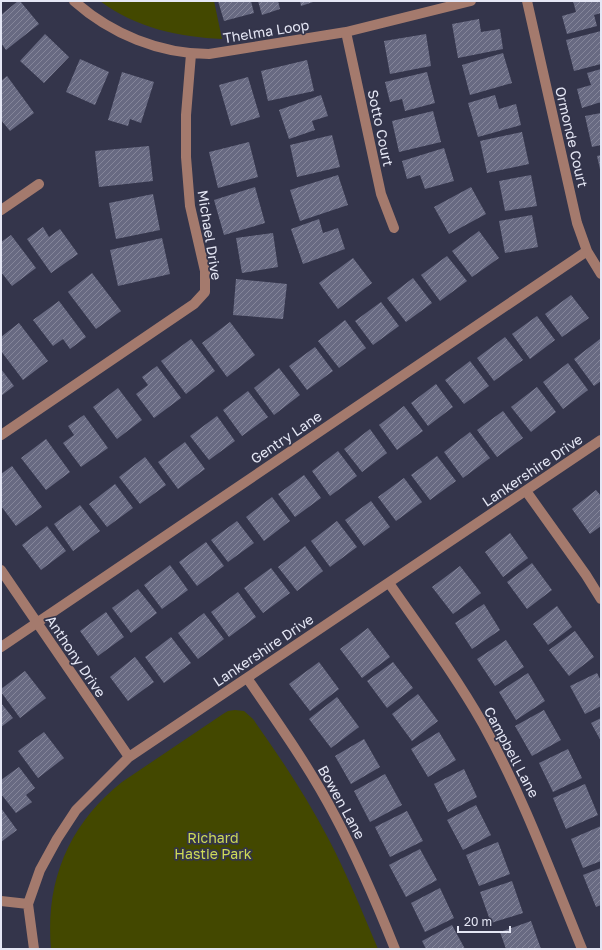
<svg xmlns="http://www.w3.org/2000/svg" width="602" height="950" viewBox="0 0 602 950" font-family="'Golos Text',sans-serif">
  <style>
    .green { fill: #434800 }
    .building { fill: url(#building-hatch) }
    .lines { fill: none; stroke-linecap: round; stroke-linejoin: round }
    .minor { stroke: #a47a6d; stroke-width: 10 }
    .labels { text-anchor: middle; dominant-baseline: central; stroke-width: 3.5; stroke-linejoin: round; paint-order: stroke }
    .street-label { font-size: 14px; fill: #e5e7f5; stroke: #34354b }
    .park-label { font-size: 14px; fill: #ceda57; stroke: #34354b }
  </style>
  <defs>
    <pattern id="building-hatch" width="6" height="6" patternUnits="userSpaceOnUse"><rect width="6" height="6" fill="#686a82"/><path d="M-1 1l2-2M0 6l6-6M5 7l2-2" fill="none" stroke="#85869a"/></pattern>
  </defs>
  <rect width="100%" height="100%" fill="#34354b"/>
  <path class="green" d="M100,1H214L222,39C180,37 135,28 100,1Z
    M235,710L244,711L253,719C280,757 306,796 328,838C347,874 362,911 378,949H51C45,881 69,824 122,782L223,714L228,711Z"/>
  <path class="building" d="M18,1H20L39,24L6,50L1,43V15Z
    M218,1H251L254,13L224,21Z
    M258,1H278L280,9L262,15Z
    M300,1H316L301,6Z
    M573,1H601V13L594,15L597,26L567,34L562,16L576,12Z
    M479,19L481,32L500,29L503,49L458,58L452,24Z
    M601,31V64L574,71L566,40Z
    M45,34L69,57L44,83L20,61Z
    M426,34L431,66L390,74L384,41Z
    M503,53L512,83L470,95L462,65Z
    M80,59L109,72L95,105L66,92Z
    M307,60L314,91L268,101L261,71Z
    M601,69V102L582,108L577,89L591,85L587,73Z
    M122,72L154,82L141,123L130,119L128,126L108,120Z
    M427,72L435,103L405,111L402,99L390,102L385,82Z
    M7,76L34,113L10,131L1,120V81Z
    M248,77L260,117L231,126L219,85Z
    M321,95L328,116L312,121L315,130L289,139L279,110Z
    M495,95L499,109L516,104L521,125L478,137L468,103Z
    M433,111L441,142L399,152L392,121Z
    M601,113V145L592,147L585,116Z
    M522,132L529,164L487,173L480,141Z
    M332,135L340,167L297,177L290,145Z
    M249,142L258,177L218,188L209,152Z
    M149,146L153,181L99,187L95,151Z
    M444,148L454,181L425,189L420,175L407,179L402,161Z
    M601,155V169H600L597,156Z
    M338,175L348,205L300,221L290,190Z
    M531,175L537,206L505,211L499,181Z
    M255,187L265,223L224,235L214,200Z
    M471,187L486,214L449,234L434,207Z
    M153,194L160,230L116,239L109,203Z
    M532,215L538,247L505,253L499,221Z
    M319,219L323,233L338,228L345,249L303,264L291,229Z
    M43,227L49,237L60,229L78,254L51,273L27,239Z
    M479,231L499,258L472,277L452,251Z
    M273,233L278,267L242,273L236,238Z
    M11,235L36,268L12,286L1,272V242Z
    M162,238L170,274L118,286L110,250Z
    M447,256L467,281L440,301L421,275Z
    M353,258L372,283L338,309L319,283Z
    M92,273L121,311L96,329L68,292Z
    M413,278L432,303L406,322L387,298Z
    M236,279L287,284L283,319L233,315Z
    M571,295L589,318L562,337L545,314Z
    M59,301L86,337L70,349L63,339L53,346L33,320Z
    M381,302L399,326L373,345L355,321Z
    M537,316L555,340L530,359L512,334Z
    M345,320L366,348L339,368L318,341Z
    M230,322L255,355L227,377L202,343Z
    M19,323L48,361L23,380L1,351V337Z
    M505,337L523,360L494,381L477,358Z
    M191,339L215,371L186,394L161,361Z
    M600,339L601,381L594,386L574,359Z
    M315,347L333,371L307,390L289,366Z
    M470,361L489,386L464,404L445,380Z
    M568,363L588,390L563,409L543,382Z
    M157,366L181,398L154,418L136,394L148,385L142,377Z
    M279,368L300,395L274,415L254,388Z
    M1,369L14,386L1,396Z
    M436,384L453,407L428,426L411,403Z
    M537,387L556,412L531,432L511,407Z
    M118,388L142,420L117,439L93,407Z
    M248,391L268,417L242,436L223,410Z
    M404,406L423,431L397,450L379,425Z
    M503,411L523,438L497,457L477,430Z
    M84,415L108,448L81,467L63,443L74,435L68,426Z
    M217,416L235,441L209,460L190,436Z
    M370,429L387,453L362,472L344,449Z
    M470,432L490,458L463,478L444,452Z
    M46,439L70,472L46,490L21,458Z
    M185,442L205,469L178,489L158,462Z
    M338,451L357,476L330,496L312,471Z
    M437,456L456,481L430,500L411,475Z
    M145,457L166,485L140,504L119,477Z
    M12,466L42,507L16,526L1,506V474Z
    M304,475L321,498L295,517L278,494Z
    M404,478L422,502L396,521L378,497Z
    M115,484L133,508L107,527L89,504Z
    M596,490L601,496V526L590,534L572,509Z
    M272,497L290,521L264,541L246,517Z
    M371,501L390,527L364,546L345,520Z
    M80,505L100,531L73,551L54,524Z
    M237,521L254,543L228,562L211,540Z
    M337,521L357,547L330,567L311,541Z
    M47,526L66,551L41,570L22,545Z
    M510,533L528,558L503,577L485,552Z
    M206,542L224,566L197,586L179,562Z
    M305,546L323,571L297,591L278,567Z
    M532,563L552,590L527,609L507,582Z
    M170,565L188,590L162,609L144,585Z
    M460,566L481,593L453,614L432,587Z
    M271,568L290,593L263,613L244,588Z
    M138,589L157,613L131,633L112,608Z
    M238,592L256,617L229,637L211,612Z
    M484,604L500,630L472,649L455,623Z
    M557,606L572,627L548,645L533,624Z
    M106,612L124,637L98,656L80,631Z
    M204,613L224,639L198,659L178,633Z
    M368,628L390,657L362,678L340,649Z
    M575,631L594,657L569,676L549,650Z
    M171,637L191,663L164,683L145,657Z
    M506,640L524,667L495,686L477,659Z
    M135,657L154,682L128,701L110,677Z
    M319,662L339,689L310,711L289,684Z
    M393,662L413,688L387,708L367,681Z
    M25,671L46,698L20,718L1,692V689Z
    M528,673L545,701L516,720L499,692Z
    M597,673L601,681V706L585,714L570,686Z
    M418,694L438,721L412,741L392,714Z
    M337,697L359,727L331,748L309,719Z
    M1,703L13,718L1,727Z
    M544,710L561,740L532,756L515,726Z
    M601,718V741L591,723Z
    M44,732L64,758L38,778L18,751Z
    M439,732L456,760L428,777L411,749Z
    M364,739L380,767L351,784L335,756Z
    M568,749L582,778L553,792L539,763Z
    M19,767L35,788L26,795L32,802L16,813L1,794V780Z
    M464,769L477,797L448,812L434,784Z
    M385,774L402,805L370,822L354,791Z
    M585,784L598,815L566,829L553,798Z
    M476,805L491,835L463,850L447,820Z
    M1,808L17,830L1,842Z
    M407,811L423,841L390,857L375,827Z
    M601,826V861L583,868L571,839Z
    M498,842L510,874L479,886L466,855Z
    M420,849L437,880L406,897L389,865Z
    M601,868V905L596,907L583,875Z
    M512,881L523,913L491,923L480,892Z
    M440,888L454,918L425,932L411,903Z
    M531,921L541,949H506L500,932Z
    M452,925L465,949H426L422,941Z"/>
  <g class="lines">
    <path class="minor" d="M74,1C111,34 160,54 209,54L346,32L471,1
      M527,1L577,223L587,251L601,274
      M346,32L381,194L394,228
      M1,210L39,184
      M1,435L194,304L205,292V271L190,206L186,157V115L191,54
      M526,491L586,575L601,599
      M1,570L129,757
      M389,583C421,629 455,675 483,724C523,796 551,873 582,949
      M1,647L587,251
      M247,678C278,723 310,768 335,816C358,859 377,904 395,949
      M1,901L28,904
      M34,949L28,904L40,870L57,839L76,810L129,757L601,440"/>
  </g>
  <g class="labels">
    <g class="street-label">
      <text transform="translate(266 31) rotate(-9)">Thelma Loop</text>
      <text transform="translate(381 128) rotate(78)">Sotto Court</text>
      <text transform="translate(572 137) rotate(77)">Ormonde Court</text>
      <text transform="translate(210 235) rotate(81)">Michael Drive</text>
      <text transform="translate(286 437) rotate(-34)">Gentry Lane</text>
      <text transform="translate(532 470) rotate(-34)">Lankershire Drive</text>
      <text transform="translate(263 650) rotate(-34)">Lankershire Drive</text>
      <text transform="translate(76 656) rotate(56)">Anthony Drive</text>
      <text transform="translate(512 752) rotate(62)">Campbell Lane</text>
      <text transform="translate(342 802) rotate(61)">Bowen Lane</text>
    </g>
    <g class="park-label">
      <text x="213" y="837">Richard<tspan x="213" dy="16">Hastie Park</tspan></text>
    </g>
  </g>
  <rect width="602" height="950" fill="none" stroke="#e5e7f5" stroke-width="4"/>
  <path d="M458 926v6h52v-6" fill="none" stroke="#e5e7f5" stroke-width="2"/>
  <text x="464" y="926" font-size="12" fill="#e5e7f5" stroke="#34354b" stroke-width="3" paint-order="stroke">20 m</text>
</svg>
